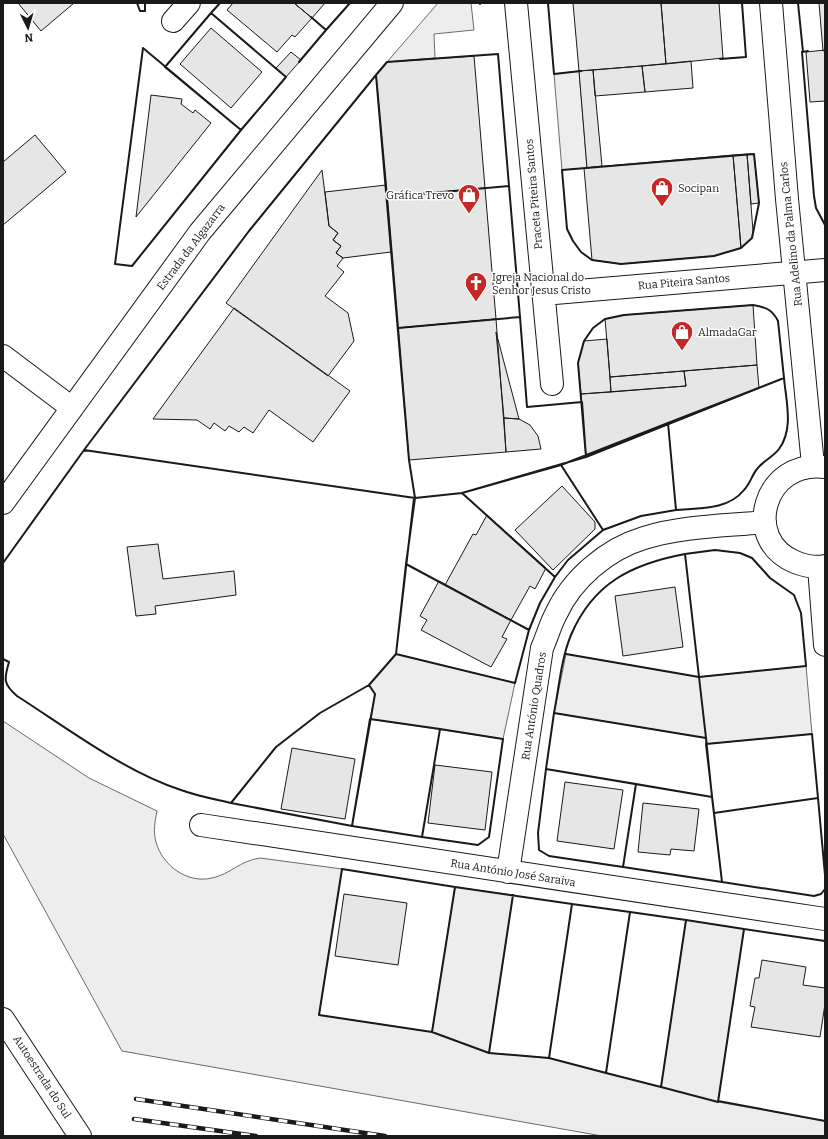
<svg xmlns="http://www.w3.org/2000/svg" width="828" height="1139" viewBox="0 0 828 1139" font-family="Bitter,serif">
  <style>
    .green { fill: #ededed; stroke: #6a6a6a }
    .building { fill: #e6e6e6; stroke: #1a1a1a }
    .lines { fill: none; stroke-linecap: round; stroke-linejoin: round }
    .minor-casing { stroke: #1a1a1a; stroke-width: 24 }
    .major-casing { stroke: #1a1a1a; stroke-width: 24 }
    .highway-casing { stroke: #1a1a1a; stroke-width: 24 }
    .minor { stroke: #fff; stroke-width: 22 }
    .major { stroke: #fff; stroke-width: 22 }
    .highway { stroke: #fff; stroke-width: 22 }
    .rail-casing { stroke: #1a1a1a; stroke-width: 4.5 }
    .rail { stroke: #fff; stroke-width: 3; stroke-dasharray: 9; stroke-linecap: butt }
    .wall { stroke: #1a1a1a; stroke-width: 2 }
    .labels { text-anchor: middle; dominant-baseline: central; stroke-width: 3; stroke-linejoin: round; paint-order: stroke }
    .poi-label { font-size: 11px; fill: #1a1a1a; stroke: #fff; text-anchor: start }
    .street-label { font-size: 11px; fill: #1a1a1a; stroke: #fff }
  </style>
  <rect width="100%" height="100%" fill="#fff"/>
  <path class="green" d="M438,3H471L474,30L434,34L435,58L387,62Z
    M579,71L587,168L562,170L554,74Z
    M396,654L515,683L503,739L370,719L375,694L369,685Z
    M566,654L699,677L806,666L812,734L706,744V738L554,713Z
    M3,721L89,778L157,811C155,821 153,832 156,842C162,865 187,884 212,878C231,874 239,861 260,858L342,869L319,1015L432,1032L455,887L513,895L489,1053L549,1058L661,1087L686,920L744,929L718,1102L825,1121V1136H602L122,1051L3,834Z"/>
  <path class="building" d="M18,3H74L41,31Z
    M233,3H294L312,18L295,37L292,35L277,52L227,10Z
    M294,3H325L312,18Z
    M573,3H661L666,64L579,71Z
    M661,3H719L723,58L666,64Z
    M819,3H825V50L823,51Z
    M211,28L262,72L231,108L180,64Z
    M825,50V101L810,102L806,52Z
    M291,52L301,60L286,77L276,68Z
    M474,56L485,188L387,197L376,75L387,62Z
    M691,61L693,88L645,92L642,66Z
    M642,66L645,92L595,96L593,70Z
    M593,70L602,166L587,168L579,71Z
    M151,95L182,99L181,104L193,113L195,110L211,123L136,217Z
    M35,135L66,172L3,225V162Z
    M747,154L753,231L752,238L741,248L733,155Z
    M747,154H754L759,203L751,204Z
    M733,155L741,248L714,256L621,264L592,260L584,168Z
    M322,170L329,226L338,233L333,240L341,246L336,253L343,258L337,266L344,272L325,296L348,313L354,341L328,376L226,303Z
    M386,185L391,252L343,258L336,253L341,246L333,240L338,233L329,226L325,192Z
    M485,188L496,319L398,328L387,197Z
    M753,305L757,365L610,377L605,319L624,315Z
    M234,308L350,391L313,442L269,410L253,433L244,427L239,432L229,426L225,431L214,423L210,429L197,420L153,419Z
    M496,319L506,452L409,460L398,328Z
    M496,332L519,419L504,418Z
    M607,339L611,392L581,394L578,363L584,341Z
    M757,365L759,388L586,457L581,394L686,386L684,371Z
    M684,371L686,386L611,392L610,377Z
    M504,418L519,419L530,425L538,436L541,449L506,452Z
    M562,486L595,522V529L553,570L515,530Z
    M487,515L546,568L535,589L530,586L511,620L445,585L473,534L476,535Z
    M158,544L163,579L234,571L236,595L155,606L156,614L136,616L127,547Z
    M439,581L511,620L502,637L507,639L491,667L421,630L427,620L420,616Z
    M675,587L683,647L623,656L615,596Z
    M292,748L355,759L345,819L281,809Z
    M435,765L492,772L485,830L428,823Z
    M565,782L623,790L614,849L557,841Z
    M643,803L699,809L694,851L671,849L670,855L638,852Z
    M344,894L407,903L398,965L335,956Z
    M762,960L806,967L803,985L825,988V1004L820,1037L751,1027L755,1007L750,1006L755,978H759Z"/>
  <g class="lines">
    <g class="minor-casing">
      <path id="minor" d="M516,3L552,384
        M771,3L787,199L813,465
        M173,21L189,3
        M543,294L825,270
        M3,356L72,408
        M825,467C764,459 741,540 795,562C805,566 815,568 825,566
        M819,567L825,645
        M201,825L825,919
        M508,872L542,648C547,637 550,625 556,614C572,579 607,549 644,538C682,526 725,526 765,522"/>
    </g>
    <g class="major-casing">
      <path id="major" d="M3,503L200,232L392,3"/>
    </g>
    <g class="highway-casing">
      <path id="highway" d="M3,1019L80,1136"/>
    </g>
    <use href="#minor" class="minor"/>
    <use href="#major" class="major"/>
    <use href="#highway" class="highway"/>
    <g class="rail-casing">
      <path id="rail" d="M136,1099L385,1136
        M134,1119L256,1136"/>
    </g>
    <use href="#rail" class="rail"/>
    <path class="wall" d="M137,3L140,11H145V3
      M480,3V4
      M548,3L554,74L581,71
      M798,3L803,52
      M211,13L286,77L241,130L165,67Z
      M211,13L220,3
      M326,30L350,3
      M143,48L241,130L132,266L115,264Z
      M808,51L802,52L814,196L816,208L825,225
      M498,54L509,186L387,197L376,75L387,62Z
      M720,59L746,57L742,3
      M299,62L326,30L311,17
      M376,75L409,460L415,498L84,450L249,231Z
      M754,154L759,203L752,238L741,248L714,256L621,264L592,260L581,252L573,241L567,229L562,170Z
      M509,186L520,317L398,328L387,197Z
      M753,305C765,307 772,309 778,321L784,378L586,457L578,363L584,341L593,328L605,319L624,315Z
      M520,317L527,407L582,402L586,457L462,493L415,498L409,460L398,328Z
      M784,378C786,401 794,429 779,449C773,457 763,461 757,469C752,475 750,484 744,490C728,510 700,508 676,510L668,423Z
      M668,423L676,510L641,516L603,530L561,465Z
      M561,465L603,530L568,560L555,577L462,493Z
      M462,493L555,577L540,603L529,630L406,564L415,498Z
      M715,550L740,553L752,558L770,578L794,595L801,613L806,666L699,677L685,554Z
      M3,563L84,450L85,451
      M406,564L529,630L515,683L396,654Z
      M566,654L699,677L685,554C632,564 593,583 571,635C561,659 559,688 554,713L706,738L699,677L566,654
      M3,659L9,662C4,679 3,684 17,696C67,728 125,772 181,790C197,796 214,799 231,803L276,747L320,713L369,685L396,654L414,498
      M369,685L375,694L352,826L231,803L276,747L320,713Z
      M554,713L706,738L712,797L546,769Z
      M370,719L440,729L422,837L352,826Z
      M440,729L503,739L489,837L478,845L422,837Z
      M812,734L818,798L714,813L706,744Z
      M546,769L636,784L623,867L549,856L539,850L538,833Z
      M636,784L712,797L722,882L623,867Z
      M342,869L455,887L432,1032L319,1015Z
      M825,875L818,798L714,813L722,882L814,896L821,894L825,889
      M513,895L489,1053L549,1058L572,904L455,887L432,1032L489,1053L513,895
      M572,904L630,912L606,1073L549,1058Z
      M630,912L686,920L661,1087L606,1073Z
      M686,920L744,929L718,1102L661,1087Z
      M744,929L825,941
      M718,1101L825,1121"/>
  </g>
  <defs>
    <g id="shop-pin" transform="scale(1.15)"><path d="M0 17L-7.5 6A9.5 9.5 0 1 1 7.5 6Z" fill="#c62828" stroke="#fff"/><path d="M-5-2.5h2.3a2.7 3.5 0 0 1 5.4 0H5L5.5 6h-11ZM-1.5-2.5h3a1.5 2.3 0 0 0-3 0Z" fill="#fff"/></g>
    <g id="church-pin" transform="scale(1.15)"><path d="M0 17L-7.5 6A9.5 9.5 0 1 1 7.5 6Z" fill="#c62828" stroke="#fff"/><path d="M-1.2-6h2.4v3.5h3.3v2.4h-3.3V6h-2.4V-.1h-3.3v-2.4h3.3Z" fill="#fff"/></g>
  </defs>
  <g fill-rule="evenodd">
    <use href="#shop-pin" x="662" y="188"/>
    <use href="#shop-pin" x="469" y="195"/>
    <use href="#church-pin" x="476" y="283"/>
    <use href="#shop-pin" x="682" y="332"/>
  </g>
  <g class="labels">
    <g class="poi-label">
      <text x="678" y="188">Socipan</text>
      <text x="454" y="195" text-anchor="end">Gráfica Trevo</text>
      <text x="492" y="277">Igreja Nacional do<tspan x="492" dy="13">Senhor Jesus Cristo</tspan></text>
      <text x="698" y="332">AlmadaGar</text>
    </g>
    <g class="street-label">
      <text transform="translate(534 194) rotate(-95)">Praceta Piteira Santos</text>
      <text transform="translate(791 234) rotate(-96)">Rua Adelino da Palma Carlos</text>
      <text transform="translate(191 247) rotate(-53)">Estrada da Algazarra</text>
      <text transform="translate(684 282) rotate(-5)">Rua Piteira Santos</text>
      <text transform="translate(534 706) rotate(-81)">Rua António Quadros</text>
      <text transform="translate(513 873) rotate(9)">Rua António José Saraiva</text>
      <text transform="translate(42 1077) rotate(57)">Autoestrada do Sul</text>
    </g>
  </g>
  <rect width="828" height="1139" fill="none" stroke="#1a1a1a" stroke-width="8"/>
  <g transform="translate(28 28) rotate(175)" stroke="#ffffff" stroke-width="3" paint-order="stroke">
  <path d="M0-3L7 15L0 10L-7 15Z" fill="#1a1a1a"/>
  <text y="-6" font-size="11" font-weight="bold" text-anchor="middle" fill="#1a1a1a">N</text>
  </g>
</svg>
